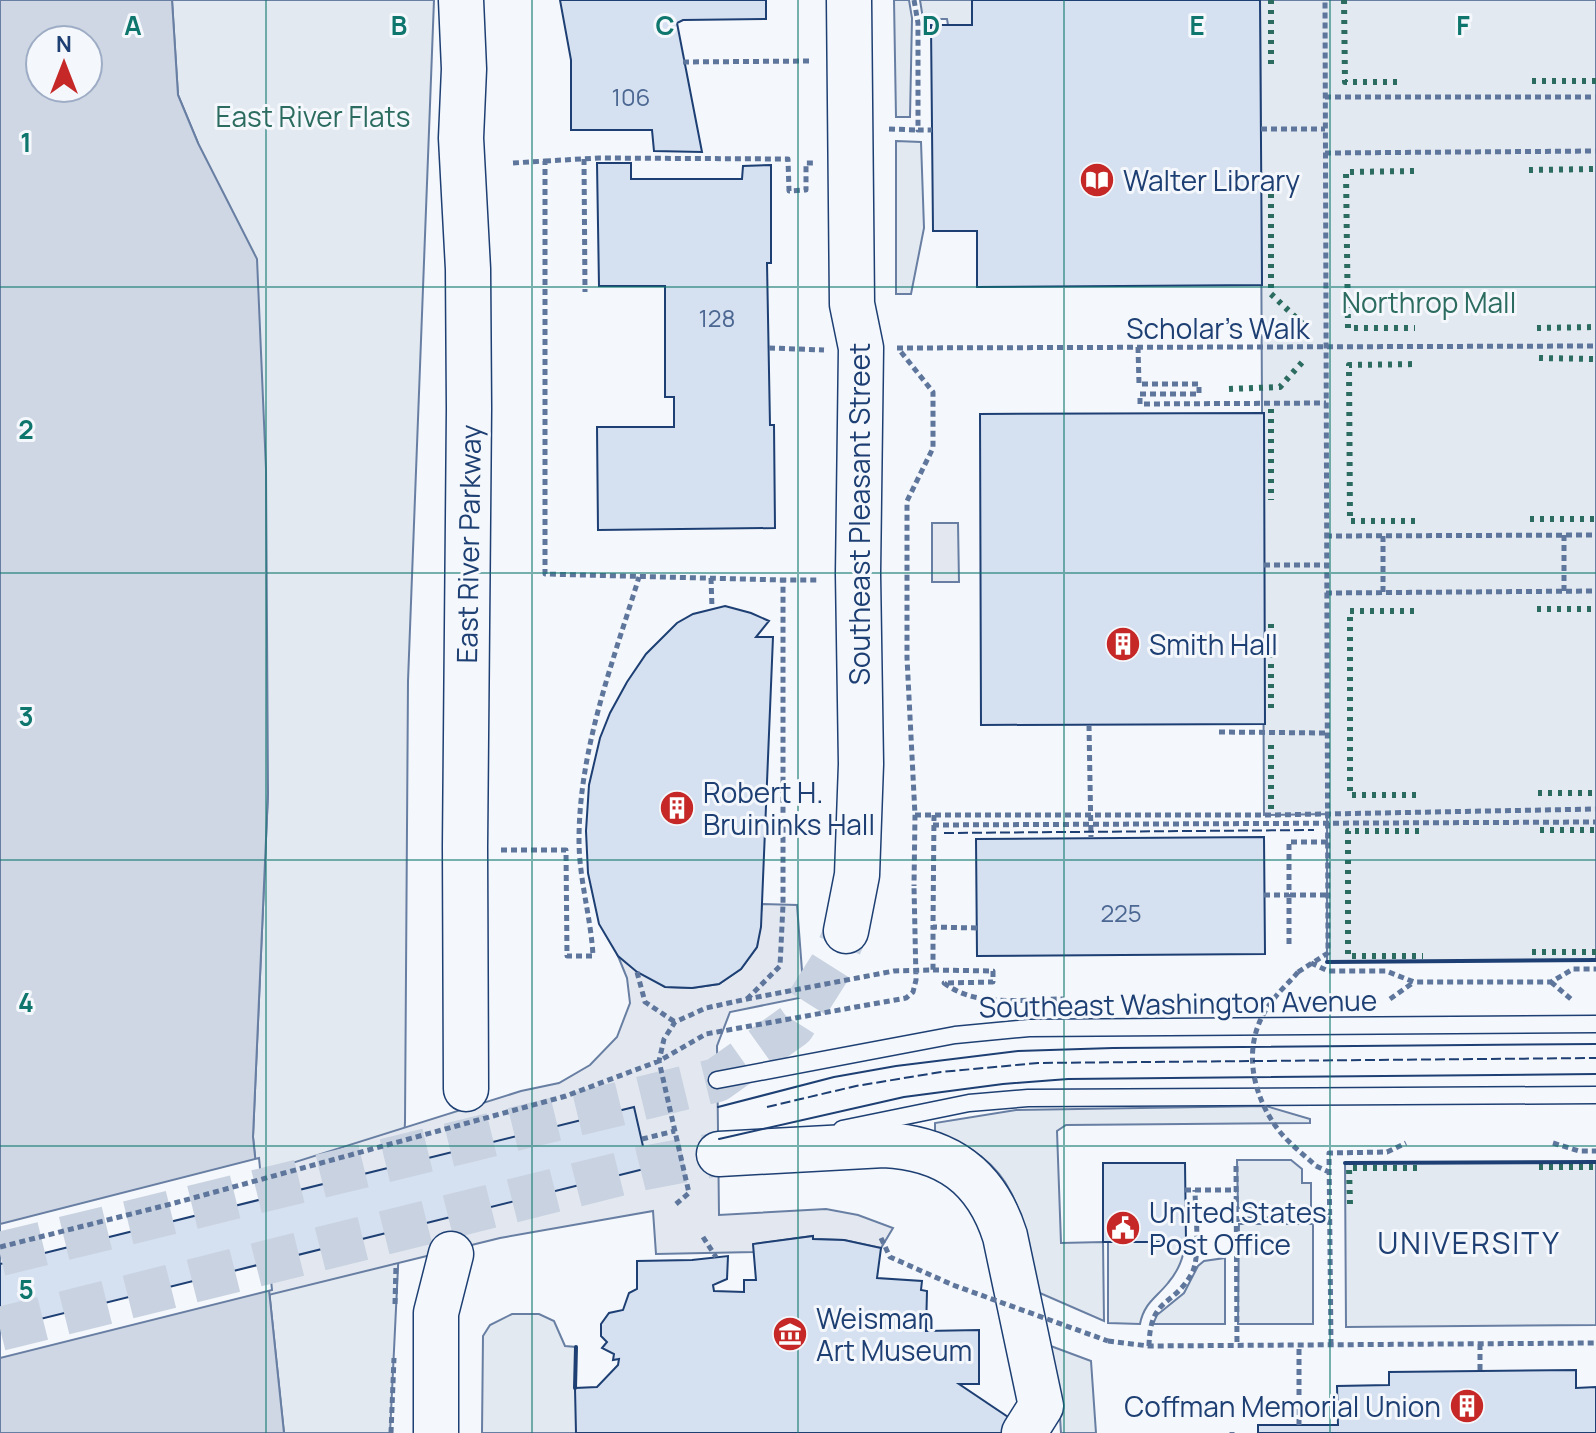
<svg xmlns="http://www.w3.org/2000/svg" width="1596" height="1433" viewBox="0 0 1596 1433" font-family="Manrope,sans-serif">
  <style>
    .green { fill: #e3e9f0; stroke: #687fa3; stroke-width: 2 }
    .parking { fill: #e3e8f0; stroke: #687fa3; stroke-width: 2 }
    .water { fill: #cfd7e4; stroke: #687fa3; stroke-width: 2; fill-rule: evenodd }
    .pier { fill: #f4f7fb; stroke: #687fa3; stroke-width: 2 }
    .building { fill: #d5e0f0; stroke: #1d3f73; stroke-width: 2 }
    .lines { fill: none; stroke-linecap: round; stroke-linejoin: round }
    .secondary-tunnel { stroke: #c9d2e0; stroke-width: 44; stroke-dasharray: 44 22; stroke-linecap: butt }
    .lane-casing { stroke: #1d3f73; stroke-width: 19 }
    .secondary-casing { stroke: #1d3f73; stroke-width: 47 }
    .path { stroke: #5e769c; stroke-width: 5; stroke-dasharray: 6 4; stroke-linecap: butt }
    .lane { stroke: #f4f7fb; stroke-width: 16 }
    .secondary { stroke: #f4f7fb; stroke-width: 44 }
    .tram { stroke: #1d3f73; stroke-width: 2 }
    .path-bridge { stroke: #5e769c; stroke-width: 5; stroke-dasharray: 6 4; stroke-linecap: butt }
    .hedge { stroke: #2c6c60; stroke-width: 6; stroke-dasharray: 4 6; stroke-linecap: butt }
    .fence { stroke: #1d3f73; stroke-width: 2; stroke-dasharray: 10 4; stroke-linecap: butt }
    .wall { stroke: #1d3f73; stroke-width: 4 }
    .grid { fill: none; stroke: #0f766e; stroke-width: 2; stroke-opacity: 0.55 }
    .labels { text-anchor: middle; dominant-baseline: central; stroke-width: 6; stroke-linejoin: round; paint-order: stroke }
    .number-label { font-size: 24px; fill: #4b6792 }
    .park-label { font-size: 28px; fill: #2c6c60; stroke: #f4f7fb }
    .poi-label { font-size: 28px; fill: #1d3f73; stroke: #f4f7fb; text-anchor: start }
    .street-label { font-size: 28px; fill: #1d3f73; stroke: #f4f7fb }
    .neighbourhood-label { font-size: 30px; letter-spacing: 2px; fill: #1d3f73; stroke: #f4f7fb }
    .grid-label { font-size: 26px; text-anchor: middle; font-weight: bold; fill: #0f766e; stroke: #f4f7fb; stroke-width: 6; stroke-linejoin: round; paint-order: stroke }
  </style>
  <rect width="100%" height="100%" fill="#f4f7fb"/>
  <path class="green" d="M172,0H434L408,681L405,1122L390,1433H284L253,1137L268,793L198,143L178,95Z
    M894,0H909L912,18L910,117H896Z
    M920,0H972V25H948L947,19H923Z
    M1260,0H1596V960L1327,962V814L1264,815Z
    M896,141L921,142L924,228L911,294H896Z
    M1266,1106L1310,1119V1123L1066,1125L1057,1131L1061,1243L1103,1242L1104,1321L1033,1290C1025,1215 1016,1159 935,1133V1123L1016,1110Z
    M1237,1160H1291L1302,1169V1183H1311V1207L1238,1208Z
    M1596,1162V1325L1346,1327L1345,1163Z
    M1239,1224H1313V1324H1238Z
    M1108,1242H1186C1183,1258 1179,1270 1168,1283C1156,1298 1144,1303 1140,1324L1108,1323Z
    M1225,1258V1324H1153L1157,1315L1184,1293L1198,1266L1204,1261Z
    M512,1314H539L554,1321L565,1346L576,1347V1433H482L483,1336L490,1325Z
    M1048,1345L1091,1361L1096,1433H1061L1059,1402Z"/>
  <path class="parking" d="M932,523H958L959,582H932Z
    M762,904L797,905L804,997L730,1012L717,1046L719,1215L826,1209L858,1215L893,1228L881,1248L844,1240L813,1239L812,1236L754,1244V1252L656,1254L653,1211L500,1238L0,1361V1241L219,1186L521,1091L559,1083L590,1065L617,1037L630,1003L627,978L618,956L665,987L692,988L719,984L741,969L757,947Z"/>
  <path class="water" d="M0,0H172L178,95L198,143L257,259L266,469L268,793L253,1137L284,1433H0ZM40,40H88V88H40Z"/>
  <path class="pier" d="M259,1158L272,1290L0,1358V1224Z"/>
  <path class="building" d="M560,0H766V19L683,20L677,23L702,152L654,151L652,130H571V60Z
    M972,0H1260L1262,285L977,287V231H933L931,25H972Z
    M597,163H631V179H742L743,166L771,165V263H767L770,425H774L775,528L598,530L597,427H674V397H665V286H599Z
    M1264,413L1265,724L981,725L980,414Z
    M725,606L751,613L769,621L756,637H773L761,927L757,947L741,969L719,984L692,988L665,987L637,972L618,956L599,924L588,873L586,831L589,785L600,738L610,713L627,682L646,654L677,623L693,614Z
    M1264,837L1265,954L977,956L976,839Z
    M634,1107L648,1168L0,1329V1264Z
    M1103,1163H1185L1186,1242H1103Z
    M813,1236V1239L844,1240L881,1248L877,1278L922,1281L921,1290L927,1291L926,1331L979,1330V1384H959L1014,1421L1005,1433H576L575,1388L597,1387L618,1365L619,1359L613,1360L614,1354L602,1348L607,1342L601,1336V1324L609,1313L623,1310L629,1293L637,1289V1261L692,1260L728,1256L727,1279L713,1285L714,1291L744,1292V1280H756L753,1244Z
    M1576,1370V1388L1596,1387V1433H1258V1425H1338L1337,1386L1389,1385V1372Z"/>
  <g class="lines">
    <path class="secondary-tunnel" d="M0,1254L717,1080L793,1026L831,966L846,931
      M0,1329L644,1168L719,1154"/>
    <g class="lane-casing">
      <path id="lane" d="M717,1080L955,1035L1029,1028L1596,1024
        M842,1129L969,1103L1028,1098L1596,1095"/>
    </g>
    <g class="secondary-casing">
      <path id="secondary" d="M461,0L464,69L461,138L468,269L469,409L465,847L466,1089
        M846,931L857,875L861,764L858,574L861,348L852,304L849,0
        M719,1154L884,1145C946,1148 986,1176 1005,1236L1041,1406L1024,1433
        M436,1433V1313L451,1254"/>
    </g>
    <path class="path" d="M914,0L918,23V130H932
      M683,62L810,61
      M1325,97H1596
      M889,129L918,130
      M1261,129H1325
      M1325,153L1596,151
      M584,159L585,292
      M545,161L599,158L788,159L789,191L806,190V163H813
      M513,163L545,161V574L783,580
      M1138,347L1139,384H1199V394H1140V404L1326,403
      M769,348L824,350
      M897,348L1596,346
      M901,352L933,392V448L907,501V658L915,815L914,886
      M1564,535V591
      M1326,536L1596,535
      M1383,536V592
      M1264,565H1326
      M711,578L712,608
      M1326,593L1596,591
      M1219,732L1327,733
      M915,815H1271L1596,809
      M934,815L933,927L977,928
      M933,825L1596,822
      M501,850H566L567,956H593C591,917 579,880 579,840C579,749 613,662 639,577
      M1264,895H1289V842H1327
      M1289,944V895H1327
      M1311,963L1328,971H1386L1414,982H1551L1573,969H1596
      M933,970L993,971V982L944,983C976,1008 1025,999 1064,999
      M637,972L645,1002L675,1022
      M1298,972L1328,953L1325,0
      M1551,982L1572,1000
      M747,999L780,966L783,905V580H820
      M1390,999L1414,982
      M642,1139L675,1131
      M1553,1143L1579,1151H1596
      M1236,1166L1237,1346
      M1316,1166L1329,1172
      M1185,1190H1236
      M1236,1219H1330
      M703,1237L716,1257
      M881,1238L890,1257L953,1285
      M395,1304L396,1263
      M1108,1341L1149,1346L1596,1343
      M1480,1344V1372
      M1331,1345L1329,1153L1387,1152L1406,1143
      M1149,1346C1150,1296 1173,1308 1192,1273C1201,1256 1195,1210 1195,1190
      M1299,1425V1345
      M391,1433L394,1358
      M1232,1433V1432"/>
    <use href="#lane" class="lane"/>
    <use href="#secondary" class="secondary"/>
    <path class="tram" d="M718,1107L834,1077L896,1066L1018,1051L1113,1048L1596,1044
      M719,1139L904,1097L1003,1084L1068,1079L1596,1074"/>
    <path class="path-bridge" d="M1089,725L1091,838
      M1298,972C1290,982 1280,990 1273,1000C1240,1040 1250,1094 1280,1132C1290,1144 1304,1155 1316,1166
      M676,1204L689,1193L659,1061L664,1039L675,1022L706,1008L747,999L894,971L933,970V927
      M0,1247L171,1204L566,1096L659,1061L706,1034L906,998L913,992L916,980L914,886
      M953,1285L1108,1341"/>
    <path class="hedge" d="M1271,0V70
      M1344,0L1345,82H1398
      M1532,81H1596
      M1529,170L1596,169
      M1414,171L1346,172L1348,328H1415
      M1271,194V294L1307,328
      M1537,328L1596,327
      M1539,358L1596,359
      M1229,389L1280,387L1305,359
      M1271,409V500
      M1530,519H1596
      M1415,521H1350L1349,365L1418,364
      M1537,609H1596
      M1414,611H1350V795H1421
      M1271,624V714
      M1271,745V815
      M1538,793H1596
      M1540,830H1596
      M1419,831H1348V956H1423
      M1532,952H1596
      M1539,1167H1596
      M1350,1204L1349,1168H1419"/>
    <path class="fence" d="M944,833L1314,830
      M767,1107L856,1086L941,1072L1038,1063L1596,1058"/>
    <path class="wall" d="M1327,962L1596,960
      M1345,1163L1596,1162
      M575,1388L576,1347"/>
  </g>
  <path class="grid" d="M266,0V1433M532,0V1433M798,0V1433M1064,0V1433M1330,0V1433M0,287H1596M0,573H1596M0,860H1596M0,1146H1596"/>
  <defs>
    <g id="library-disc" transform="scale(1.8)"><circle r="9.5" fill="#c62828" stroke="#f4f7fb"/><path d="M-6-4Q-3-5.5-.7-3.5V5Q-3 3-6 4ZM6-4Q3-5.5 .7-3.5V5Q3 3 6 4Z" fill="#fff"/></g>
    <g id="building-disc" transform="scale(1.8)"><circle r="9.5" fill="#c62828" stroke="#f4f7fb"/><path d="M-4-6H4V6H1V3H-1V6H-4ZM-2.5-4.3h1.7v1.8h-1.7ZM.8-4.3h1.7v1.8H.8ZM-2.5-1h1.7V.8h-1.7ZM.8-1h1.7V.8H.8Z" fill="#fff"/></g>
    <g id="civic-disc" transform="scale(1.8)"><circle r="9.5" fill="#c62828" stroke="#f4f7fb"/><path d="M-.6-6.5H3V-4.5H.6V-3L4-1V1h2V6H-6V1h2V-1L-.6-3ZM-1.2 2.5V6h2.4V2.5Z" fill="#fff"/></g>
    <g id="museum-disc" transform="scale(1.8)"><circle r="9.5" fill="#c62828" stroke="#f4f7fb"/><path d="M0-6L6-3V-2H-6V-3ZM-5-1h2V3h-2ZM-1-1h2V3h-2ZM3-1h2V3H3ZM-6 4H6V6H-6Z" fill="#fff"/></g>
  </defs>
  <g fill-rule="evenodd">
    <use href="#library-disc" x="1097" y="180"/>
    <use href="#building-disc" x="1123" y="644"/>
    <use href="#building-disc" x="677" y="808"/>
    <use href="#civic-disc" x="1123" y="1228"/>
    <use href="#museum-disc" x="790" y="1334"/>
    <use href="#building-disc" x="1467" y="1406"/>
  </g>
  <g class="labels">
    <g class="number-label">
      <text x="631" y="96">106</text>
      <text x="717" y="317">128</text>
      <text x="1121" y="912">225</text>
    </g>
    <g class="park-label">
      <text x="313" y="116">East River Flats</text>
      <text x="1429" y="302">Northrop Mall</text>
    </g>
    <g class="poi-label">
      <text x="1123" y="180">Walter Library</text>
      <text x="1149" y="644">Smith Hall</text>
      <text x="703" y="792">Robert H.<tspan x="703" dy="32">Bruininks Hall</tspan></text>
      <text x="1149" y="1212">United States<tspan x="1149" dy="32">Post Office</tspan></text>
      <text x="816" y="1318">Weisman<tspan x="816" dy="32">Art Museum</tspan></text>
      <text x="1441" y="1406" text-anchor="end">Coffman Memorial Union</text>
    </g>
    <g class="street-label">
      <text x="1218" y="328">Scholar's Walk</text>
      <text transform="translate(859 514) rotate(-90)">Southeast Pleasant Street</text>
      <text transform="translate(468 544) rotate(-89)">East River Parkway</text>
      <text transform="translate(1178 1003) rotate(-1)">Southeast Washington Avenue</text>
    </g>
    <g class="neighbourhood-label">
      <text x="1469" y="1242">UNIVERSITY</text>
    </g>
  </g>
  <g class="grid-label">
    <text x="133" y="35">A</text>
    <text x="399" y="35">B</text>
    <text x="665" y="35">C</text>
    <text x="931" y="35">D</text>
    <text x="1197" y="35">E</text>
    <text x="1463" y="35">F</text>
    <text x="26" y="152">1</text>
    <text x="26" y="439">2</text>
    <text x="26" y="726">3</text>
    <text x="26" y="1012">4</text>
    <text x="26" y="1299">5</text>
  </g>
  <g transform="translate(64 64)"><circle r="38" fill="#f4f7fb" stroke="#9eadc5" stroke-width="2"/>
  <path d="M0-6L14 30L0 20L-14 30Z" fill="#c62828"/>
  <text y="-12" font-size="22" font-weight="bold" text-anchor="middle" fill="#1d3f73">N</text>
  </g>
</svg>
